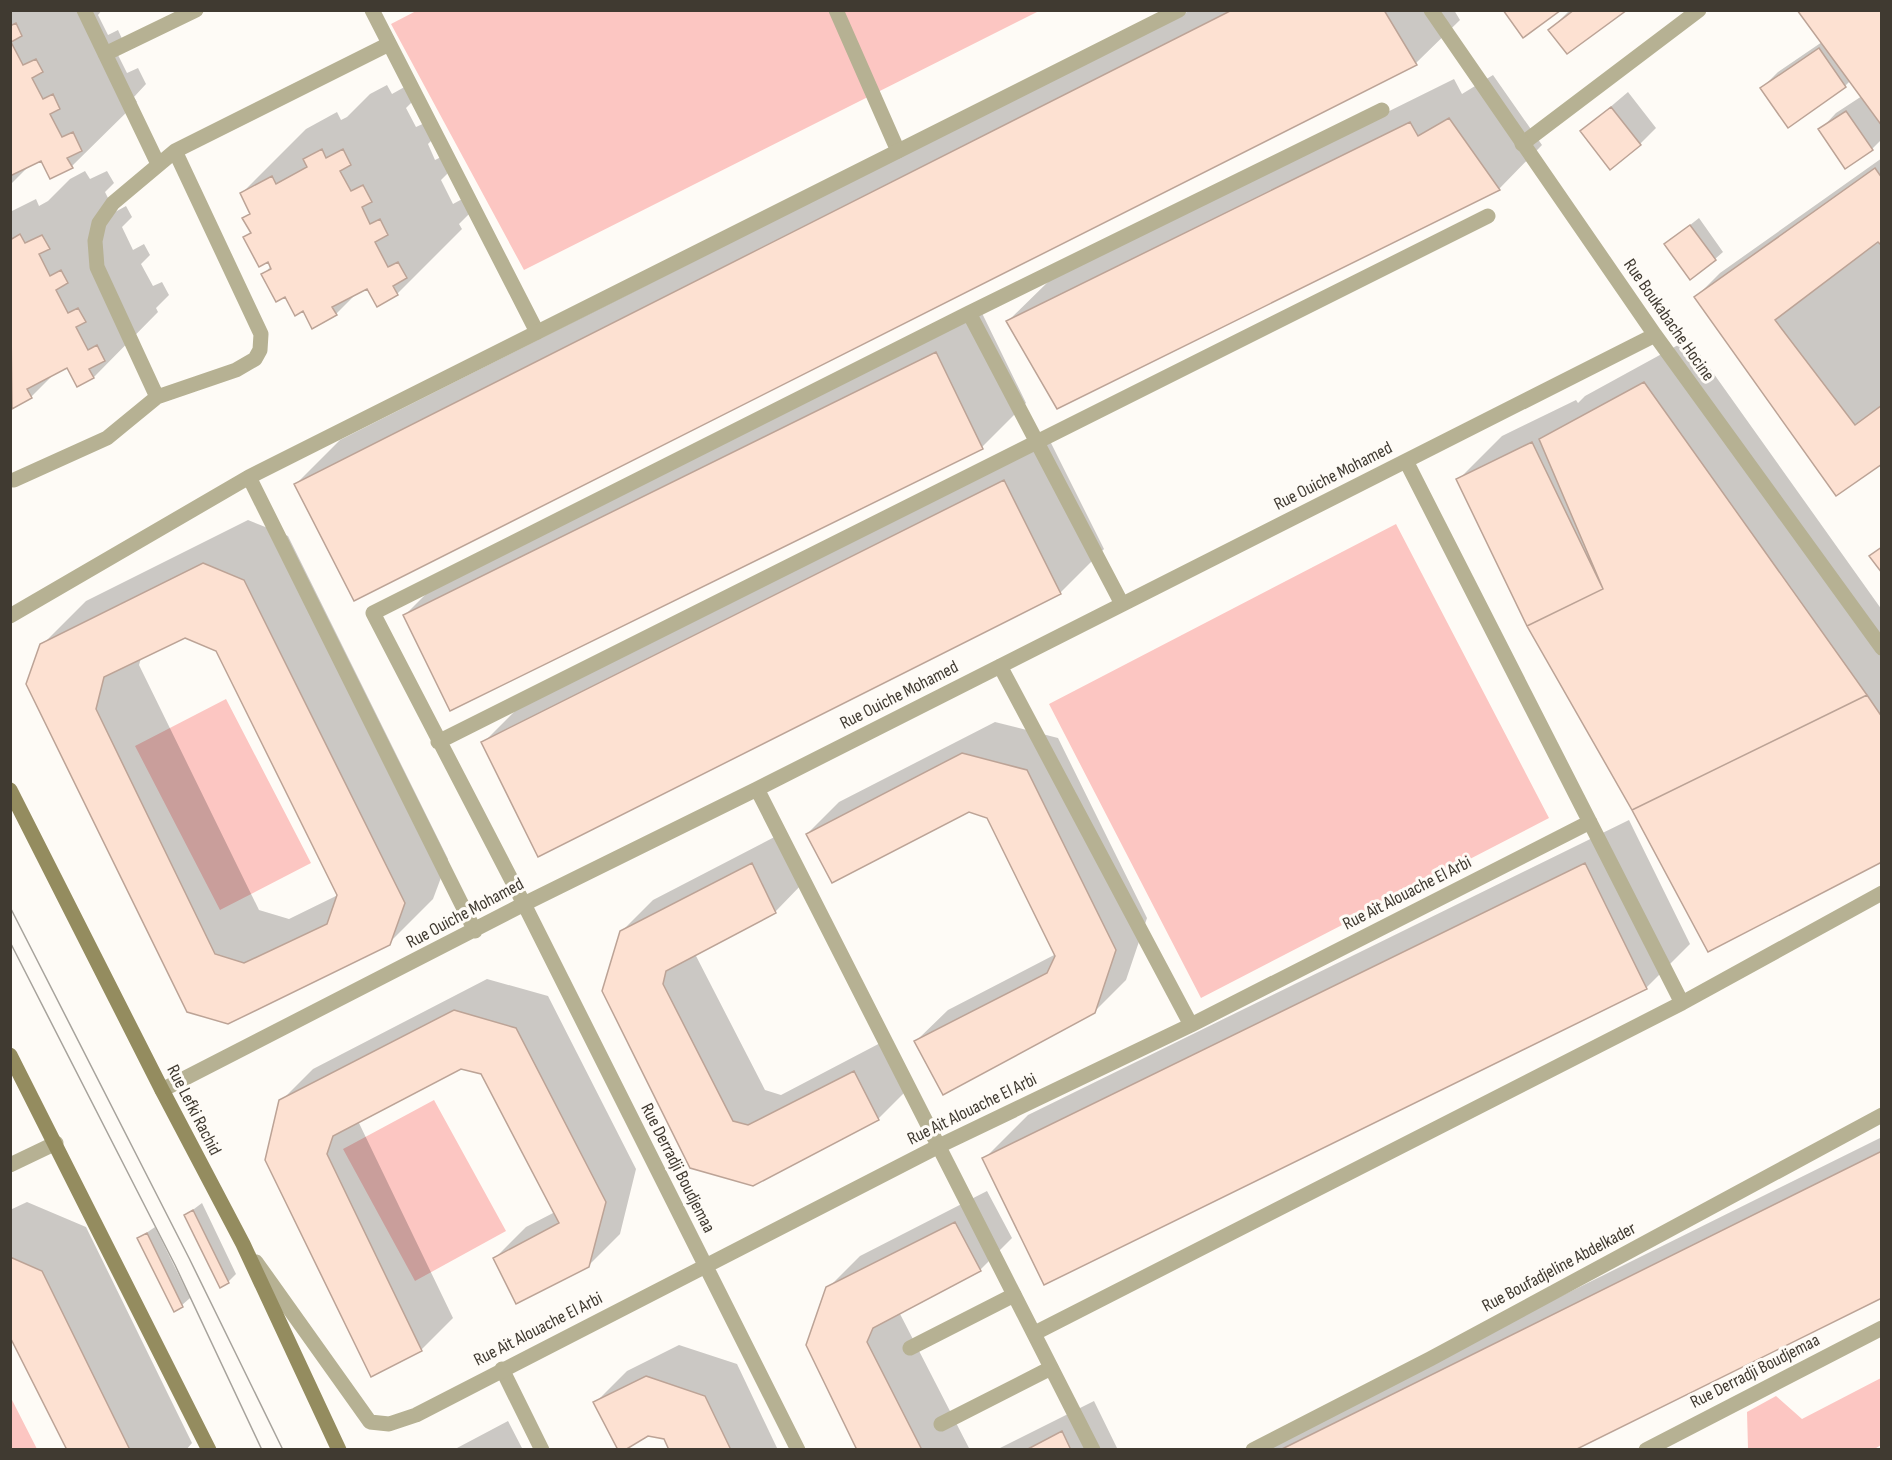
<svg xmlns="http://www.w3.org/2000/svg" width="1892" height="1460" viewBox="0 0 1892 1460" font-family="'Sofia Sans Condensed',sans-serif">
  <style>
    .green { fill: #fcc6c2 }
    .shadow { fill: #0003; fill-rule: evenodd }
    .building { fill: #fde1d2; stroke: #bca396; stroke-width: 1.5; fill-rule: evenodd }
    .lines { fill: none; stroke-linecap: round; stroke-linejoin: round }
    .lane { stroke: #b6b193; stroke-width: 15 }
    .street { stroke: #b6b193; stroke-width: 15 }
    .secondary { stroke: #948c5f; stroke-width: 15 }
    .tram { stroke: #a7a39c; stroke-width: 1.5 }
    .labels { text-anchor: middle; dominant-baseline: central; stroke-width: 6; stroke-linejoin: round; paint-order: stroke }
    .street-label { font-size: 18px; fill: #403a31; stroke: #fefbf6 }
  </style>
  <rect width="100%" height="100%" fill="#fefbf6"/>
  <path class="green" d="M418,10L1039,11L524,270L391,24Z
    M1396,524L1549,818L1201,998L1049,704Z
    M226,699L311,863L220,910L135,746Z
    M434,1100L506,1231L415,1281L343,1149Z
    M1881,1378V1445L1873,1450L1746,1449L1748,1448L1747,1412L1776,1396L1802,1419Z
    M11,1398L37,1449H11Z"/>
  <path class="shadow" d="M10,10H102L98,15L108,35L118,30L124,43L116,51L127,73L138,68L146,84L134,97L137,102L72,166L41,159L31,164L10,185Z
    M1191,10H1454L1460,20L1416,63L354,599L296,484L340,440Z
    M1570,10H1624L1550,30Z
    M1882,10V139L1872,149L1820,130L1836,113L1862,96L1850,81L1845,86L1762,88L1778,72L1822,42Z
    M1493,75L1542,145L1499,189L1008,321L1052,278L1454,79L1462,94Z
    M387,85L392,94L408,85L415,99L406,108L416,127L429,121L436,136L428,144L435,160L445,155L452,169L441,180L453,204L464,198L471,212L459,224L462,229L397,294L368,286L359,291L336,314L304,309L263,275L271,266L245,238L251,231L244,218L251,212L241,194L306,129L337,112L341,120L347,117L370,94Z
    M1628,92L1656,128L1640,144L1582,131Z
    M1882,158V462L1696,297L1720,273Z
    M85,171L90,179L107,171L114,183L105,192L115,212L126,206L132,217L122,227L133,250L144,244L150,255L141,264L153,286L162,282L169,295L156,308L158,312L94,377L68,366L55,373L31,397L12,407L10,212L36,199L39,206L48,201L70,179Z
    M1699,218L1723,252L1715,259L1666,244Z
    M980,309L1026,403L982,447L451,709L405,615L449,571Z
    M1689,339L1882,610V861L1458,480L1502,436L1576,400L1578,403L1585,396Z
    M1048,437L1104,549L1060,593L483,743L527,699Z
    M248,520L288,536L448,859L433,899L389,943L228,1023L42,645L86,601ZM185,636L217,650L338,895L289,919L259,910L139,665L141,658Z
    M995,722L1058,738L1147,918L1126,980L1094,1012L916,1041L948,1010L1056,954L988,817L968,810L807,834L839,802Z
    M1629,820L1690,944L1646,988L984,1159L1028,1115Z
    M784,832L806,880L775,912L695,954L765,1090L781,1095L886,1040L910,1087L878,1119L753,1184L621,932L653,900Z
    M487,979L548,996L636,1169L620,1234L588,1266L495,1258L526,1227L555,1212L482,1073L461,1067L358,1121L453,1318L421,1350L281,1101L313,1069Z
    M1882,1137V1296L1572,1450H1251Z
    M987,1191L1012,1238L980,1270L899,1312L970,1450H859L828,1288L860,1256Z
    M27,1202L86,1227L192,1443L186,1450H68L10,1334V1210Z
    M202,1203L236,1274L228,1282L186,1215Z
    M155,1227L190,1298L182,1305L139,1238Z
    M679,1345L737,1364L778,1450H670L665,1438L595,1403L627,1371Z
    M1094,1401L1118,1450H996Z
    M508,1421L523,1450H455L457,1448Z"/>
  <path class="building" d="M1232,10H1384L1417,65L354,601L294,484Z
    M1503,10H1561L1523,38Z
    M1574,10H1627L1567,54L1548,30Z
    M1797,10H1882V126Z
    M16,23L22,36L11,42L23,65L36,59L43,72L32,78L43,99L53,94L60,109L50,114L62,137L73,132L82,151L67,158L73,168L50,179L41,161L10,176V26Z
    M1819,48L1846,87L1788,128L1760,88Z
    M1611,107L1641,145L1610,170L1580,131Z
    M1846,111L1873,150L1845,169L1818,129Z
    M1449,118L1500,190L1057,409L1006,321L1410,122L1418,136Z
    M322,149L326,158L343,149L351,165L340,171L351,191L363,185L372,202L362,207L370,224L380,219L388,235L375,242L388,267L398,262L407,278L393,286L398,295L377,307L367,289L332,307L337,315L312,329L303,311L295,316L285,297L276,302L261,274L271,269L268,262L259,267L243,237L251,233L242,218L250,214L240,193L272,176L276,184L307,167L303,159Z
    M1875,168L1882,178V464L1836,496L1694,297Z
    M1690,225L1716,260L1690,280L1664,244Z
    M20,234L25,243L42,235L50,249L39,254L50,276L61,270L68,283L56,290L68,313L78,308L86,322L76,327L88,350L97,345L105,361L89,369L94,378L77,387L67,368L27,389L32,398L12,409L10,240Z
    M1878,242L1882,246V405L1855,425L1775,320Z
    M936,352L983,449L450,711L403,615Z
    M1644,382L1867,695L1632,810L1527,626L1603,589L1539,439Z
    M1532,442L1603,589L1527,626L1456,479Z
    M1004,480L1061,594L538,857L481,742Z
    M1882,547V573L1869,556Z
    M203,563L244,580L405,903L390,945L228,1024L187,1012L26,684L40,644ZM185,638L216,651L337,895L327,924L244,963L215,954L96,709L104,677Z
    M1867,695L1882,717V862L1708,952L1632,810Z
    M962,753L1027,770L1116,950L1095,1013L943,1095L914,1041L1047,973L1055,956L987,818L969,812L832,883L806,834Z
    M752,863L776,913L666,971L663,984L733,1121L748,1125L854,1071L879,1120L753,1186L690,1168L602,991L620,931Z
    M1585,863L1647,989L1044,1285L982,1158Z
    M454,1010L516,1028L606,1202L589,1267L516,1304L493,1258L559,1223L481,1074L461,1069L333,1136L327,1154L422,1351L371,1377L265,1160L279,1100Z
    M1882,1151V1298L1575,1450H1280Z
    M193,1210L229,1283L220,1288L184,1215Z
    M955,1222L981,1271L873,1328L867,1342L922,1450H857L806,1345L826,1287Z
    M147,1233L183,1307L174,1312L137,1238Z
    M10,1257L42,1271L130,1450H67L10,1337Z
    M646,1376L705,1396L731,1450H669L664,1439L648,1436L625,1450H618L593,1402Z
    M1062,1431L1071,1450H1026Z"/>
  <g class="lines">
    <path class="lane" d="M84,10L158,164
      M372,10L537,332
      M836,10L898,151
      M105,54L196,10
      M1522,144L1699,10
      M157,397L97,267L95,241L99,223L113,203L175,151L389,44
      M14,480L107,438L157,397L236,370L255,359L260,350L261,334L175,151
      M910,1348L1014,1295
      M502,1369L542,1450
      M941,1424L1051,1368"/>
    <path class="street" d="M1431,10L1655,335L1882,648
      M969,313L1122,604
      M1406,461L1682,1003
      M249,477L475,931
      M10,616L249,477L1179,10
      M1000,666L1191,1025
      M438,742L1488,216
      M757,789L1093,1450
      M162,1090L524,904L757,789L1655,335
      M10,1165L56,1143
      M256,1262L370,1422L389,1424L416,1415L939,1146L1191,1025L1590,822
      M1035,1333L1682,1003L1882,893
      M798,1450L524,904L373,613L969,313L1382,110
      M1253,1450L1430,1359L1882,1115
      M1646,1450L1882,1328"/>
    <path class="secondary" d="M10,790L162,1090L243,1244L339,1450
      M10,1055L209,1450"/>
    <path class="tram" d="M10,907L189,1258L283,1450
      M10,942L175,1265L262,1450"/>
  </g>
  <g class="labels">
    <g class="street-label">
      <text transform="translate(1669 320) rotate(55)">Rue Boukabache Hocine</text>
      <text transform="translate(1333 476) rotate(-27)">Rue Ouiche Mohamed</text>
      <text transform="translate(899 695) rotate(-27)">Rue Ouiche Mohamed</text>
      <text transform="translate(1407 893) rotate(-27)">Rue Ait Alouache El Arbi</text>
      <text transform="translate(465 913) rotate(-28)">Rue Ouiche Mohamed</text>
      <text transform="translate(972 1109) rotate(-26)">Rue Ait Alouache El Arbi</text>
      <text transform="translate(194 1110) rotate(63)">Rue Lefki Rachid</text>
      <text transform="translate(678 1168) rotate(63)">Rue Derradji Boudjemaa</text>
      <text transform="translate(1559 1267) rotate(-28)">Rue Boufadjeline Abdelkader</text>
      <text transform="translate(538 1329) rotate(-27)">Rue Ait Alouache El Arbi</text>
      <text transform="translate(1755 1371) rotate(-27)">Rue Derradji Boudjemaa</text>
    </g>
  </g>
  <rect width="1892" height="1460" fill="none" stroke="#403a31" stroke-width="24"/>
</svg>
